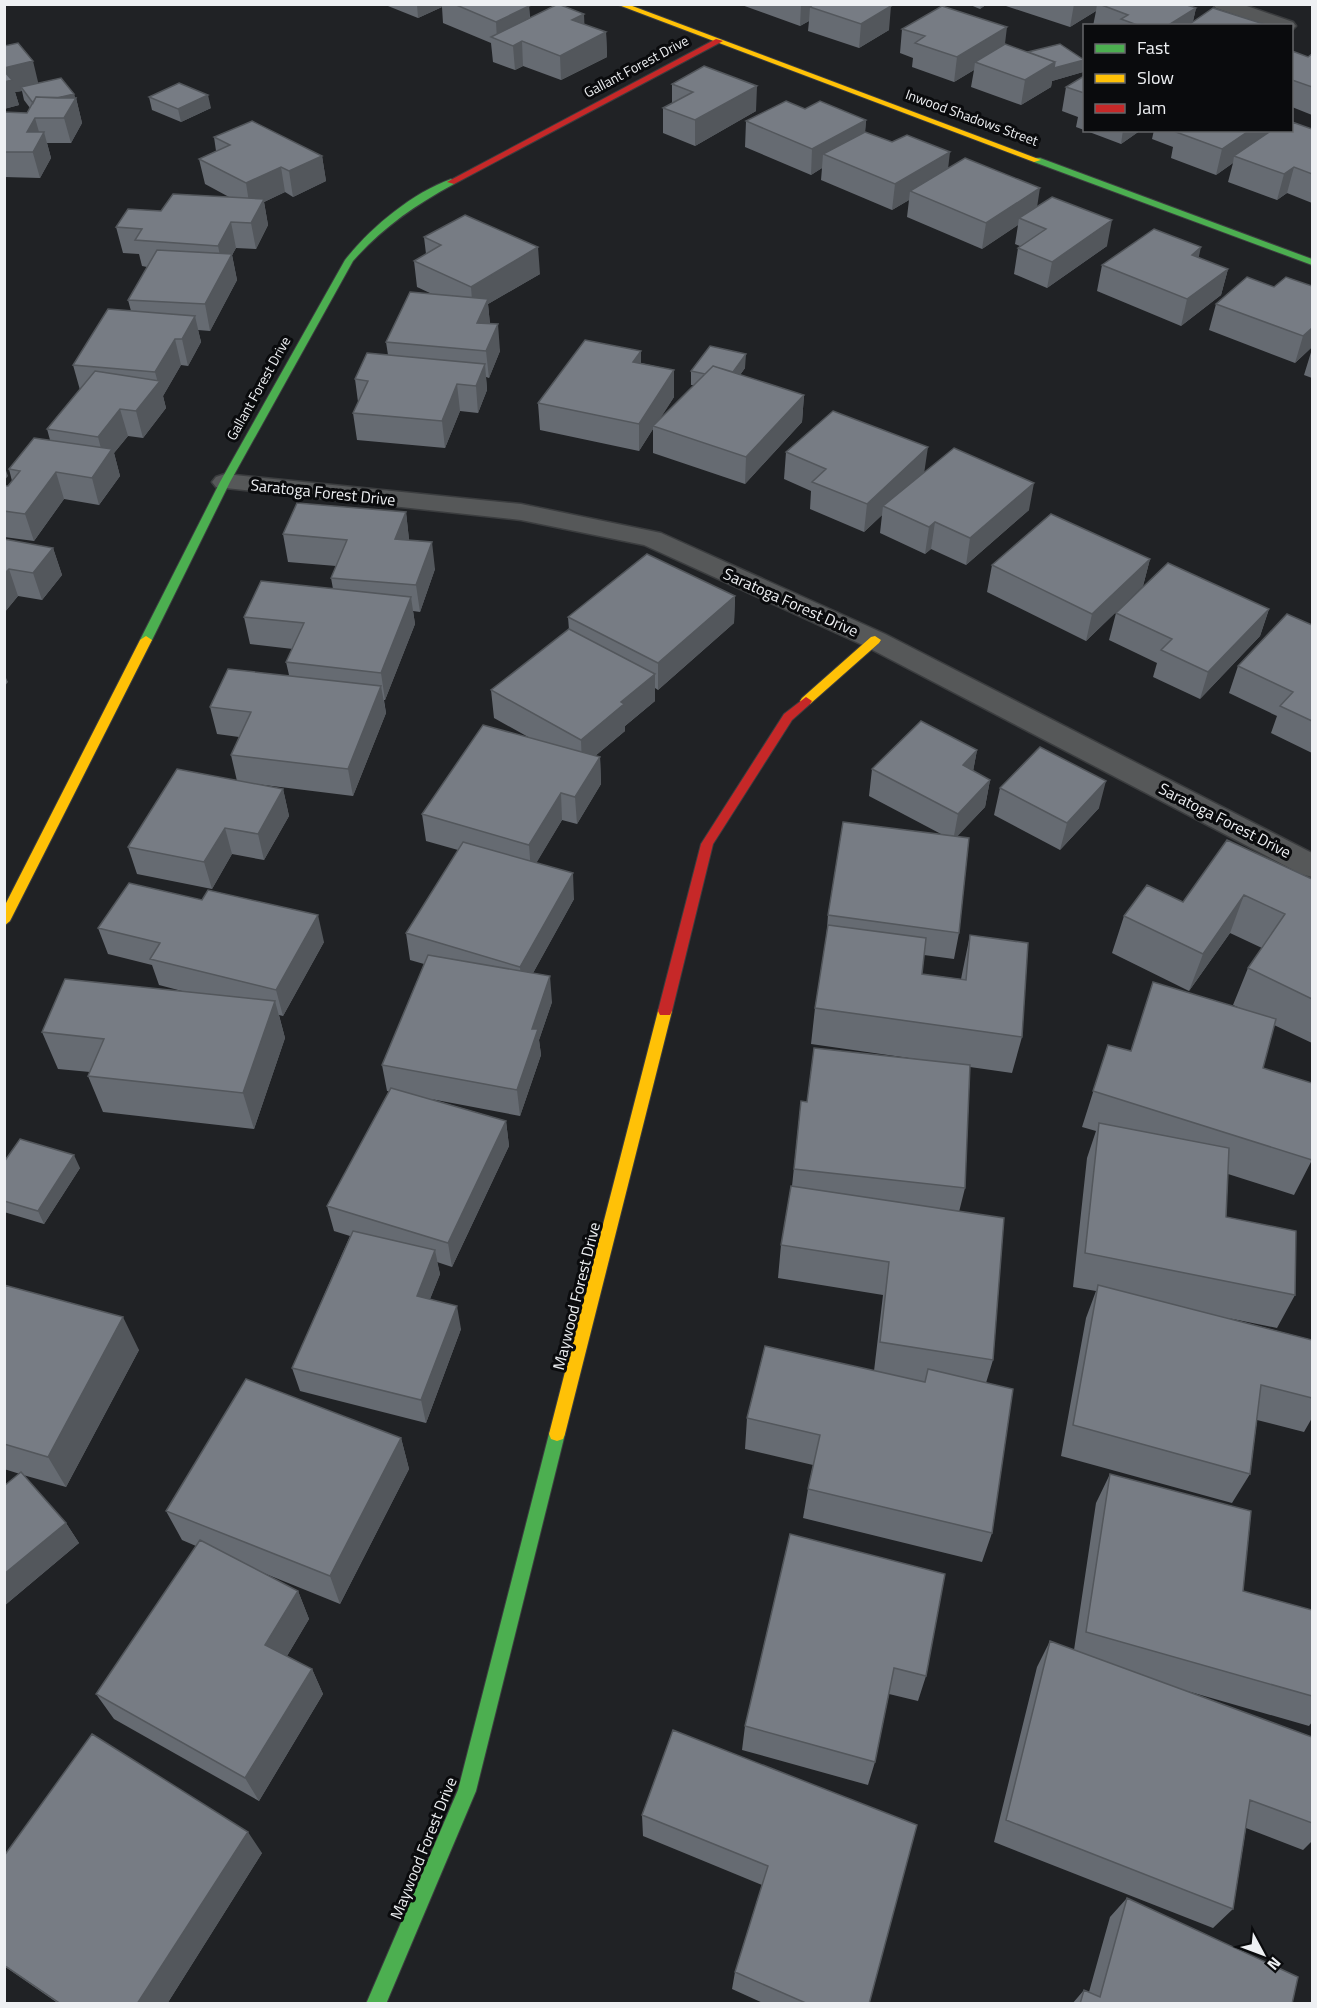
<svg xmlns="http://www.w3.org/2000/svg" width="1317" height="2008" viewBox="0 0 1317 2008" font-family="'Titillium Web',sans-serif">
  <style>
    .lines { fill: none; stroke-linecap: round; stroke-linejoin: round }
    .street-casing { stroke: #3b3d3f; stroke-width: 3 }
    .fast-casing { stroke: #3b3d3f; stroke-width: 2 }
    .slow-casing { stroke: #3b3d3f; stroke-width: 2 }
    .jam-casing { stroke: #3b3d3f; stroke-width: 2 }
    .street { fill: #565859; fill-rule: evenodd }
    .fast { fill: #4caf50; fill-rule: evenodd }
    .slow { fill: #ffc107; fill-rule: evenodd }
    .jam { fill: #c62828; fill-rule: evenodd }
    .wall { fill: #666b72 }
    .shaded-wall { fill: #53575c }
    .building { fill: #777c84; stroke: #53575c; stroke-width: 1.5 }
    .labels { text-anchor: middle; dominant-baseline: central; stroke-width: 6; stroke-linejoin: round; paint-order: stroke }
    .far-street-label { font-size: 14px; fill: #eef0f3; stroke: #0a0b0d }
    .street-label { font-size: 16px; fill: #eef0f3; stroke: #0a0b0d }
  </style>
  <rect width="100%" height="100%" fill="#202225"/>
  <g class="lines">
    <g class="street-casing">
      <path id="street" d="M1213,4H1241L1293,22L1296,26L1292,30V26H1268L1216,8Z
        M225,474L521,504L661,533L885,634L1312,853V877L1301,874L865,646L644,545L521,520L216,487L212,482L216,477Z"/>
    </g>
    <g class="fast-casing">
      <path id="fast" d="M1034,158H1040L1312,259V265L1034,162Z
        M451,179L455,182L454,184C415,205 382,228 353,261L230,482L152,640L150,643H142L140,640L220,482L345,260C370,228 412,193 451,179Z
        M557,1427L563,1429L565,1434L476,1791L386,2004H366L458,1790L549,1434L551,1429Z"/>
    </g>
    <g class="slow-casing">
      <path id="slow" d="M616,4H627L1041,160L1034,162Z
        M146,636L152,640L10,921L4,926V907L140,640Z
        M875,636L881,640L879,643L810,704H802L800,701L802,698L871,637Z
        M665,1006L670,1007L672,1011L565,1434L563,1439L557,1441L551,1439L549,1434L658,1011L660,1007Z"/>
    </g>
    <g class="jam-casing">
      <path id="jam" d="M716,39L723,41L454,184L447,182Z
        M806,697L812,701L810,704L792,720L713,844L672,1011L670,1015H660L658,1011L701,844L784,714Z"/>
    </g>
    <use href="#street" class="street"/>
    <use href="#fast" class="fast"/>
    <use href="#slow" class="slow"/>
    <use href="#jam" class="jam"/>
  </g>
  <path class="wall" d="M383,4H524L529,6L530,18L584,24L606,32L607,57L561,80L523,66L515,70L493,62L491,43L443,23L442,7L418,18Z
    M739,4H887L889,30L859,48L808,31L809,21L800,26Z
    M968,4H987L980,9Z
    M1184,4L1196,8L1193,21L1270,26H1093L1096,11L1070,27L1003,5Z
    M902,29L1005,45L1083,72L1052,81L1051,87L1021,105L971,87L974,70L954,82L912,67L913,58L900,53Z
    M4,46L38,83L74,94L75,98H76L82,123L71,143H47L51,158L40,178L4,177V112L27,113L30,108L24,100L22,91L15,92L19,105L4,109Z
    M1292,51L1308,57L1312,54V115L1292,107Z
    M1084,76V130H1141L1121,144L1076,127L1078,117L1062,111L1066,87Z
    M672,84L756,111L695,146L663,133V108L672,103Z
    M149,97L211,108L181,122L152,110Z
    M805,109L866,120L865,132L1037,207L1107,246L1047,288L1014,274L1018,248L1020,246L1015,244L1018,225L982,249L907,217L909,200L892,210L821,180L822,168L811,175L745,147L746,121Z
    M1312,129V203L1287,193L1277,200L1228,182L1233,163L1216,175L1171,158L1173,147L1152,139L1154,130H1268L1267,134Z
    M214,137L322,156L326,181L293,197L285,192L264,202L268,225L256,249L236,248L232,255L237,280L210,331L198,330L201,342L188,366L181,365L163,396L166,408L143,438L128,436L114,453L120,476L99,505L64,499L34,541L4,537V486H8L12,481L9,469L50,440L47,429L80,390L73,365L131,311L128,300L147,267L142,266L139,254L123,253L116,227L161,211L229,197L205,184L199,159L216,151Z
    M424,237L540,274L488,304L490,324L500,351L489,378L486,377L487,390L478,413L460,411L445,448L357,440L353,413L358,402L355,379L388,355L386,342L432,294L417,287L414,261L426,254Z
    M1102,265L1228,269L1221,295L1181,326L1097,291Z
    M1312,286V347L1295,363L1209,330L1216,304L1274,287Z
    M1312,349V378L1304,375Z
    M641,351V363L674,370V397L658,421L694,385H691V371L745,368L740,375L804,395L802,422L745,484L653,453V429L639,451L540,430L538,403Z
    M786,452L924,472L1029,510L966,565L931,549L925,554L880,533L882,515L864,532L810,509L811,491L784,479Z
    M406,512L409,540L435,569L420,612L413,611L415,624L385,700H384L386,713L353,796L256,784L283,789L289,816L264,860L232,854L212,889L137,874L128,847L237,781L231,755L239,737L217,734L210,707L289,675L286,662L293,649L250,644L244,617L333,589L331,578L336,566L288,562L283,534Z
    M4,539L53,548L62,575L42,600L18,596L4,613Z
    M1150,559L1143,586L1086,641L987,592L992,565Z
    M735,596L734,623L658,690L655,688V701L625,726V731L595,756L600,757L601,784L577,824L562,820L536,863L574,899L533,973L552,1002L539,1040L541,1055L520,1116L431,1099L506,1121L509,1146L452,1267L437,1262L440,1274L430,1299L461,1329L426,1423L300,1391L292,1368L350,1236L334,1231L327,1206L389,1091H387L382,1065L424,964L410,960L406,933L458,850L426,841L422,814L530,738L494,718L491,690L569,630L568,617Z
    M1269,609L1260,636L1200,699L1153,677L1157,663L1109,640L1116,613Z
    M1312,625V753L1271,733L1277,716L1229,693L1238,666Z
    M977,750L973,771L990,780L985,807L957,836L959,933L954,959L924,955L922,974L961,979L970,935L1022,1037L1012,1073L970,1067L965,1188L959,1212L993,1360L986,1383L992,1533L982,1562L803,1518L808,1489L813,1465L745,1449L747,1418L874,1371L883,1295L778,1278L781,1245L792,1186L801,1101L807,1102L916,1059L811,1044L815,1008L826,942L828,915L941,834L869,796L872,769Z
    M1000,788L1099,808L1060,850L994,815Z
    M1312,879V1043L1274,1025L1263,1068L1312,1160L1294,1195L1228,1174L1226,1217L1295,1295L1277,1328L1228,1318L1312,1340V1418L1304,1432L1257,1420L1250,1474L1232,1503L1061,1456L1086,1318L1096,1291L1073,1287L1087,1158L1096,1131L1082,1127L1108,1045L1131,1051L1240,1008L1233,1005L1248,968L1262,948L1230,933L1189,991L1112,953L1124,916L1183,902Z
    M98,928L324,942L283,1016L279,1015L285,1038L254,1129L103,1112L88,1076L90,1072L58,1069L42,1032L182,991L159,985L152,965L108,954Z
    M4,1162L80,1168L44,1224L4,1212Z
    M4,1285L139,1350L66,1487L23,1475L66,1523L79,1543L4,1606V1486L20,1474L4,1469Z
    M401,1438L409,1469L340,1604L261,1572L298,1591L309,1619L287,1656L312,1669L323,1694L259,1801L114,1719L96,1694L196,1546L182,1540L166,1511Z
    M1110,1474L1243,1591L1312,1610V1722L1309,1726L1187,1691L1312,1737V1841L1303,1850L1246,1828L1233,1909L1213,1928L994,1842L1037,1667L1050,1641L1074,1650L1096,1503Z
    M790,1534L926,1676L918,1701L889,1694L875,1762L868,1785L742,1750L745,1726Z
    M673,1730L869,2004H765L732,1989L735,1972L762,1885L643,1836L642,1815Z
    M262,1853L167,2004H59L4,1966V1856Z
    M1127,1898L1292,2004H1072L1084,1990L1089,1992L1110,1917Z"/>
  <path class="shaded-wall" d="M417,4H442V7L418,18Z
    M801,4H838L810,7L809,21L800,26Z
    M981,4H987L980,9Z
    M1074,4H1097L1096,11L1070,27Z
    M529,6L530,31L497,40L496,22Z
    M891,6L889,30L859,48L861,24Z
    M1196,8L1192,26H1167Z
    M584,14L585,38L572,20Z
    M1007,27L1004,52L975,62L974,70L954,82L957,57Z
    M606,32L607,57L561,80L560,56Z
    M522,41L523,66L515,70L513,46Z
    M1084,60L1083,72L1052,81L1051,87L1021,105L1025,80L1055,62Z
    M33,61L39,86L21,87L22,91L15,92L19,105L4,109V68Z
    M757,86L756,111L695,146V120Z
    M74,94L75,99L76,98L82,123L71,143L64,118L33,103Z
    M208,95L211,108L181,122L178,109Z
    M35,118L41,139L44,132L51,158L40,178L27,132Z
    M866,120L864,145L823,154L822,168L811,175L812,149Z
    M1123,130H1141L1121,144Z
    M1250,130H1268L1265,141L1234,156L1233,163L1216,175L1222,149Z
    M950,152L947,178L910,191L909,200L892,210L895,184Z
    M322,156L326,181L293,197L289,171Z
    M281,167L285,192L264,202L268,225L256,249L251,223L250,209L246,183Z
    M1294,167L1287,193L1277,200L1284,174Z
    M1040,188L1036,214L1019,218L1018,225L982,249L986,223Z
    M1112,220L1107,246L1047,288L1052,262Z
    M231,222L236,248L232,255L237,280L210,331L205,304L223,270L218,246Z
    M538,247L540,274L488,304L490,325L480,349L473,313L471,287Z
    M1201,247L1195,274L1192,255Z
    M1228,269L1221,295L1181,326L1187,299Z
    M195,316L201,342L188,366L182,339Z
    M498,324L500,351L489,378L486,351Z
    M1312,328V347L1295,363L1303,336Z
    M175,339L181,365L163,396L166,408L143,438L136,411L158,383L155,372Z
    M641,351V378L633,362Z
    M746,354L745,368L727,393L728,380Z
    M485,364L487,390L478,413L476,386Z
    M674,370V397L655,427L653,426V429L639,451V424Z
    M457,384L460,411L445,448L442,421Z
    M804,395L802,422L745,484L746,457Z
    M120,409L128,436L114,453L120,476L99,505L92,478L104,460L98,437Z
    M928,447L924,474L883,506L882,515L864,532L867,504Z
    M4,465L8,476L4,481Z
    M56,472L64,499L34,541L25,514Z
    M1034,483L1029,510L966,565L970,538Z
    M406,512L409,539L399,566L395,539Z
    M935,522L931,549L925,554L929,527Z
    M432,542L435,569L420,612L416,585Z
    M53,548L62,575L42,600L33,573Z
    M1150,559L1143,586L1086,641L1092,614Z
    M9,569L18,596L4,613V574Z
    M735,596L734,623L658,690V663Z
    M411,597L415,624L385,700L381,673Z
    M1269,609L1260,636L1200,699L1208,672Z
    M4,674L8,682L4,687Z
    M655,674V701L625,726V731L582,767L581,740L621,702Z
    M381,686L386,713L353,796L348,769Z
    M977,750L972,777L963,765Z
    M600,757L601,784L577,824L575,797Z
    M990,780L985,807L953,841L958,814Z
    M1106,781L1099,808L1060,850L1067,823Z
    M283,789L289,816L264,860L258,834Z
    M561,793L562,820L531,872L529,845Z
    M225,828L232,854L212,889L204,862Z
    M573,873L574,899L522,993L520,967Z
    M1244,895L1230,933L1189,991L1203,954Z
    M318,915L324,942L283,1016L276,990Z
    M550,976L552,1002L539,1040L541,1055L520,1116L517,1090L532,1029Z
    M275,1001L285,1038L254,1129L243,1093Z
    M506,1121L509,1146L452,1267L448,1243Z
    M74,1155L80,1168L44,1224L38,1211Z
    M435,1250L440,1274L422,1319L417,1296Z
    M457,1306L461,1329L426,1423L421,1400Z
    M123,1317L139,1350L66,1487L48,1457Z
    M401,1438L409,1469L340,1604L330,1576Z
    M66,1523L79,1543L4,1606V1574Z
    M298,1591L309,1619L278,1671L265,1645Z
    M312,1669L323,1694L259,1801L245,1778Z
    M248,1832L262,1853L167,2004H137Z"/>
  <path class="building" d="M454,4H524L529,6L496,22Z
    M558,4L584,14L572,20L606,32L560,56L522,41L513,46L491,37Z
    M814,4H887L891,6L861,24L810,7Z
    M1099,4H1184L1196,8L1167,26H1140L1121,19L1128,15Z
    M942,6L1007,27L957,57L915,43L925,36L902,29Z
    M1213,8L1270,26H1187Z
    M18,43L33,61L4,68V46Z
    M1005,44L1055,62L1025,80L975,62Z
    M1060,44L1084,60L1054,68L1055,62L1028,52Z
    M1292,51L1308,57L1312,54V87L1292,80Z
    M704,66L757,86L695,120L663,108L693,92L672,84Z
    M4,71L12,80L4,82Z
    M1084,76V93L1066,87Z
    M61,78L74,94L57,98L36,97L33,103L21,87Z
    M179,83L208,95L178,109L149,97Z
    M36,97L76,98L64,118H35L27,132H44L33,152H4V112L27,113Z
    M786,101L805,109L820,101L866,120L812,149L746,121Z
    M252,121L322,156L289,171L281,167L246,183L199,159L230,145L214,137Z
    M1292,122L1312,129V174L1294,167L1284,174L1234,156L1272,130H1292Z
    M1179,130H1250L1222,149L1176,132Z
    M865,132L892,142L907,135L950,152L895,184L823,154Z
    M965,158L1040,188L986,223L910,191Z
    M173,194L264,199L251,223L231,222L218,246L135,240L142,229L116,227L128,209L161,211Z
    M1052,197L1112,220L1052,262L1018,248L1046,229L1019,218Z
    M465,215L538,247L471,287L414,261L441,245L424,237Z
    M1154,229L1201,247L1192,255L1228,269L1187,299L1102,265Z
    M157,250L232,254L205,304L128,300Z
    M1247,277L1274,287L1286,277L1312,286V328L1303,336L1216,304Z
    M410,292L488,299L477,323L498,324L486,351L386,342Z
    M108,309L195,316L182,339H175L155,372L73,365Z
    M585,340L641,351L633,362L674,370L639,424L538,403Z
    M710,346L746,354L733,372L713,366L705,374L691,371Z
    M367,353L485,364L476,386L457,384L442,421L353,413L368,381L355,379Z
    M713,366L804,395L746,457L653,426Z
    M95,371L160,381L136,411L120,409L98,437L47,429Z
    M833,411L928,447L867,504L812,482L826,469L786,452Z
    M34,438L112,449L92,478L56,472L25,514L4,511V486H8L20,471L9,469Z
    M954,448L1034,483L970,538L935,522L929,527L883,506Z
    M297,503L406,512L395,539L432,542L416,585L331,578L347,540L283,534Z
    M1051,514L1150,559L1092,614L992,565Z
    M4,539L53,548L33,573L9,569L4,574Z
    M647,554L735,596L658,663L568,617Z
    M1168,563L1269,609L1208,672L1161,650L1172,639L1116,613Z
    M261,581L411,597L381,673L286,662L304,623L244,617Z
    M1287,614L1312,625V721L1280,706L1293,692L1238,666Z
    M569,629L655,674L621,702L624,704L581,740L491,690Z
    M228,669L381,686L348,769L231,755L251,712L210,707Z
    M921,721L977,750L963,765L990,780L958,814L872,769Z
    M483,725L600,757L575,797L561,793L529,845L422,814Z
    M1040,747L1106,781L1067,823L1000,788Z
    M177,769L283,789L258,834L225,828L204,862L128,847Z
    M843,822L969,838L959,933L828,915Z
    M1227,840L1312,879V999L1248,968L1285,914L1244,895L1203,954L1124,916L1147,885L1183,902Z
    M463,842L573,873L520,967L406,933Z
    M129,883L202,900L208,890L318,915L276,990L150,959L160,943L98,928Z
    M828,925L926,938L922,974L966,980L970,935L1028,943L1022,1037L815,1008Z
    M428,955L550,976L532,1029H538L517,1090L382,1065Z
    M65,979L275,1001L243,1093L88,1076L104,1039L42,1032Z
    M1153,982L1276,1019L1263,1068L1312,1083V1160L1093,1091L1108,1045L1131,1051Z
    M814,1048L970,1065L965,1188L794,1169L801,1101L807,1102Z
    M391,1088L506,1121L448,1243L327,1206Z
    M1099,1123L1229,1148L1226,1217L1296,1231L1295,1295L1085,1253Z
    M20,1139L74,1155L38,1211L4,1201V1162Z
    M791,1186L1004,1218L993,1360L880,1342L889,1262L781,1245Z
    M353,1231L435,1250L417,1296L457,1306L421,1400L292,1368Z
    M4,1285L123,1317L48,1457L4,1444Z
    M1098,1285L1312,1340V1398L1261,1385L1250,1474L1073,1425Z
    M765,1346L925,1382L928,1369L1013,1389L992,1533L808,1489L820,1435L747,1418Z
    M246,1379L401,1438L330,1576L166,1511Z
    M21,1472L66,1523L4,1574V1486Z
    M1110,1474L1251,1511L1243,1591L1312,1610V1696L1086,1632Z
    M790,1534L945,1574L926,1676L894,1668L875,1762L745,1726Z
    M200,1540L298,1591L265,1645L312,1669L245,1778L96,1694Z
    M1050,1641L1312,1737V1823L1250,1800L1233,1909L1006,1820Z
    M673,1730L917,1825L869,2004H808L735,1972L768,1866L642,1815Z
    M92,1734L248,1832L137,2004H61L4,1965V1856Z
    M1127,1898L1298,1977L1292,2004H1080L1084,1990L1100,1997Z"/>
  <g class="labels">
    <g class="far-street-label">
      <text transform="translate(636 66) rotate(-28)">Gallant Forest Drive</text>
      <text transform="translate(972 117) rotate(20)">Inwood Shadows Street</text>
      <text transform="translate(258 388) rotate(-61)">Gallant Forest Drive</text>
    </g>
    <g class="street-label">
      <text transform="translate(323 492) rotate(6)">Saratoga Forest Drive</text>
      <text transform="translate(791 602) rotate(24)">Saratoga Forest Drive</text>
      <text transform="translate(1225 820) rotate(27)">Saratoga Forest Drive</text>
      <text transform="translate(576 1296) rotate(-76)">Maywood Forest Drive</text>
      <text transform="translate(423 1848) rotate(-68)">Maywood Forest Drive</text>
    </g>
  </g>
  <rect width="1317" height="2008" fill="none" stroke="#eef0f3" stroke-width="12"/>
  <rect x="1083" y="24" width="210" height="108" fill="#0a0b0d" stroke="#656769" stroke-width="1.5"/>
  <rect x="1095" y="44" width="30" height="9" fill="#4caf50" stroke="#656769" stroke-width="1.5"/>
  <text x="1137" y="54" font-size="18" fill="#eef0f3">Fast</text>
  <rect x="1095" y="74" width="30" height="9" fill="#ffc107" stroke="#656769" stroke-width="1.5"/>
  <text x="1137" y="84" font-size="18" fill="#eef0f3">Slow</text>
  <rect x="1095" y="104" width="30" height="9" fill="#c62828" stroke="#656769" stroke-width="1.5"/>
  <text x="1137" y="114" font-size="18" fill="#eef0f3">Jam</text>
  <g transform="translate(1263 1954) rotate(131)" stroke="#0a0b0d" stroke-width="4.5" paint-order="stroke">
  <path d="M0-4.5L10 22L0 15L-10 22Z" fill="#eef0f3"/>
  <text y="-9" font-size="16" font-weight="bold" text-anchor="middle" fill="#eef0f3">N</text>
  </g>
</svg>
